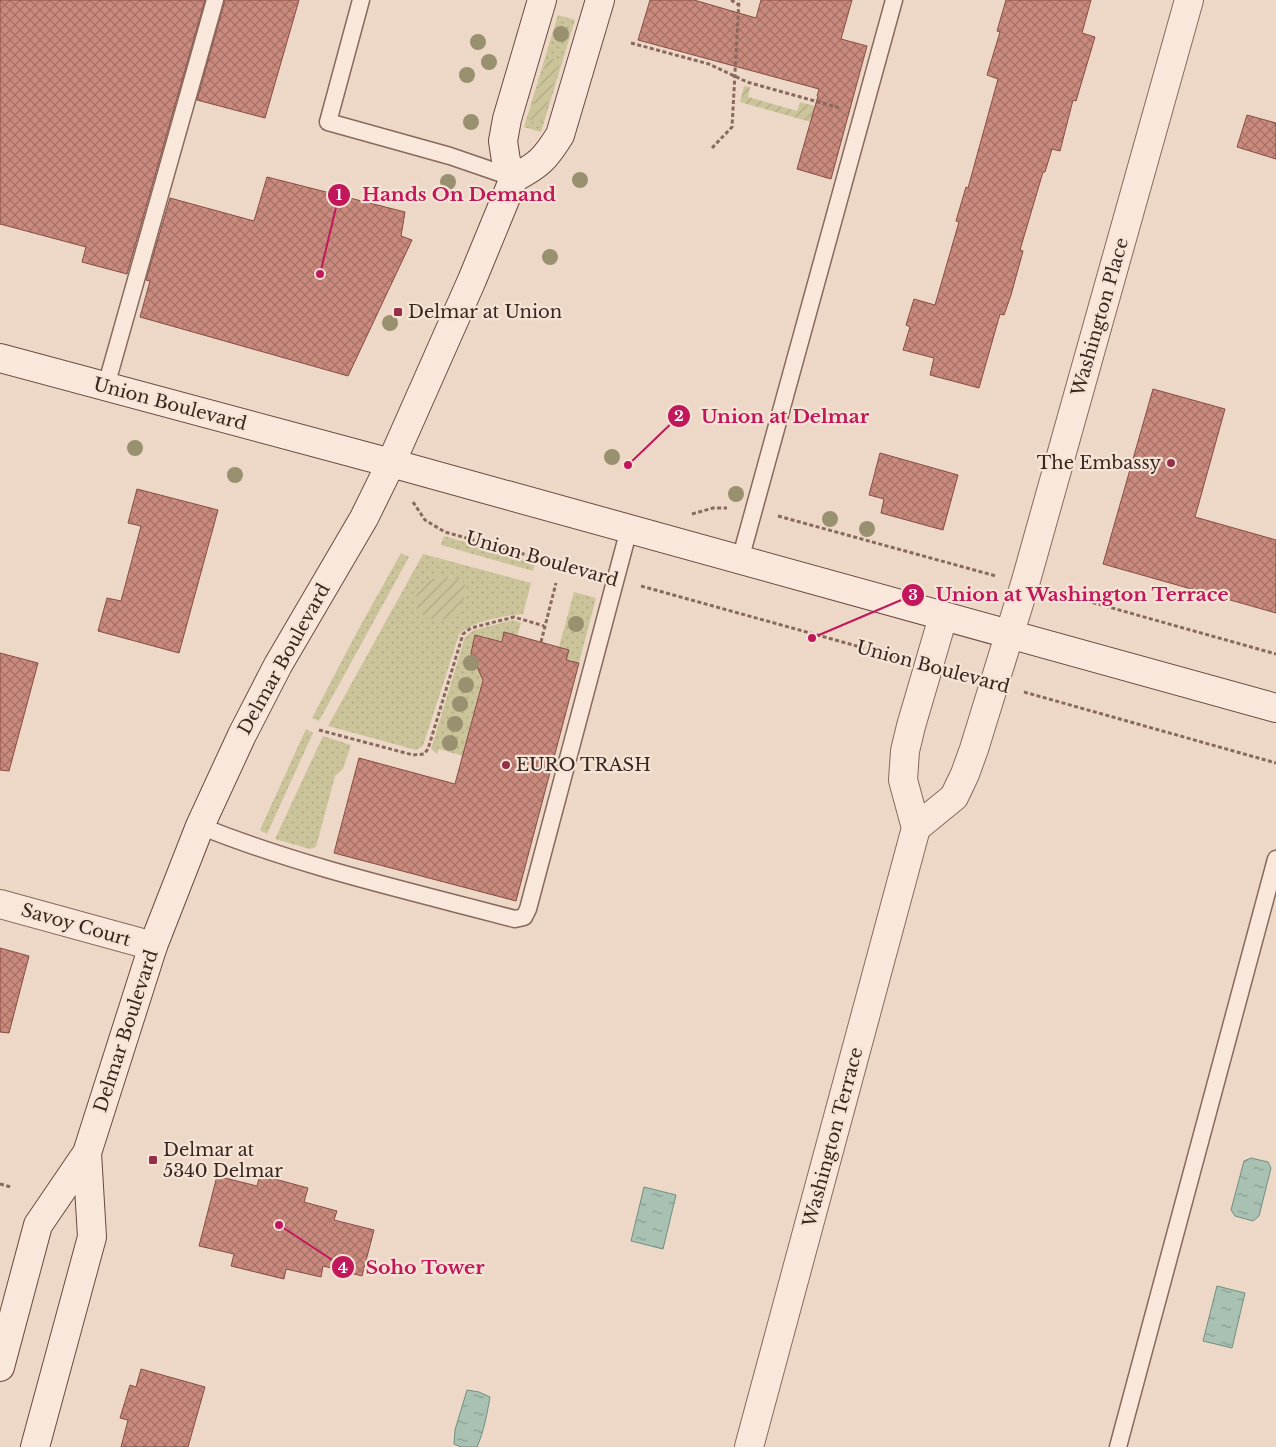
<svg xmlns="http://www.w3.org/2000/svg" width="1276" height="1447" viewBox="0 0 1276 1447" font-family="'Libre Baskerville',serif">
  <style>
    .grass { fill: url(#grass-dots); fill-rule: evenodd }
    .garden { fill: url(#garden-furrows) }
    .water { fill: url(#water-ripples); stroke: #6f8f7f }
    .building { fill: url(#building-cross-hatch); stroke: #874d43 }
    .lines { fill: none; stroke-linecap: round; stroke-linejoin: round }
    .lane-casing { stroke: #88695d; stroke-width: 19 }
    .street-casing { stroke: #88695d; stroke-width: 30 }
    .secondary-casing { stroke: #6a4a40; stroke-width: 30 }
    .path { stroke: #88695d; stroke-width: 3; stroke-dasharray: 4 2.5; stroke-linecap: butt }
    .lane { stroke: #f8e7da; stroke-width: 16 }
    .street { stroke: #f8e7da; stroke-width: 28 }
    .secondary { stroke: #f8e7da; stroke-width: 28 }
    .tree { fill: #99906f }
    .poi-dot { fill: #952f49; stroke: #f5e4d6; stroke-width: 2 }
    .labels { text-anchor: middle; dominant-baseline: central; stroke-width: 4.5; stroke-linejoin: round; paint-order: stroke }
    .poi-label { font-size: 18px; fill: #392620; stroke: #f5e4d6; text-anchor: start }
    .street-label { font-size: 18px; fill: #392620; stroke: #f5e4d6 }
    .leader { fill: none; stroke: #c2185b; stroke-width: 2 }
    .callout-dot { fill: #c2185b; stroke: #f5e4d6; stroke-width: 2 }
    .mark-label { font-size: 15px; text-anchor: middle; font-weight: bold; fill: #fff }
    .callout-label { font-size: 19px; text-anchor: middle; font-weight: bold; fill: #c2185b; stroke: #f5e4d6; stroke-width: 4.5; stroke-linejoin: round; paint-order: stroke }
  </style>
  <defs>
    <pattern id="grass-dots" width="8" height="8" patternUnits="userSpaceOnUse" patternTransform="scale(1.25)"><rect width="8" height="8" fill="#cbc49b"/><path d="M2 2h.1M6 6h.1" fill="none" stroke="#afa885" stroke-width="1.8" stroke-linecap="round"/></pattern>
    <pattern id="garden-furrows" width="10" height="10" patternUnits="userSpaceOnUse" patternTransform="scale(1.25)"><rect width="10" height="10" fill="#cbc49b"/><path d="M-1 1l2-2M0 10L10 0M9 11l2-2" fill="none" stroke="#afa885"/></pattern>
    <pattern id="water-ripples" width="26" height="14" patternUnits="userSpaceOnUse" patternTransform="scale(1.25)"><rect width="26" height="14" fill="#a8c1b3"/><path d="M2 4q2-2 4 0t4 0M15 11q2-2 4 0t4 0" fill="none" stroke="#8a9d91"/></pattern>
    <pattern id="building-cross-hatch" width="8" height="8" patternUnits="userSpaceOnUse" patternTransform="scale(1.25)"><rect width="8" height="8" fill="#ca8a7e"/><path d="M0 0l8 8M0 8l8-8" fill="none" stroke="#a57167"/></pattern>
  </defs>
  <rect width="100%" height="100%" fill="#edd8c7"/>
  <path class="grass" d="M558,15L575,20L541,132L524,127Z
    M444,536L535,563L533,571L441,545Z
    M401,553L409,557L319,721L312,718L357,632Z
    M423,554L531,583L523,614C507,615 469,622 459,635L423,746L416,750L328,726ZM439,577H454L419,587L432,578Z
    M574,592L596,598L579,663L566,660L569,650L559,647Z
    M513,620L521,623L517,636L504,632L502,642L482,636L474,641L471,653L475,661L486,664L463,756L439,749L437,754L431,749L465,637L474,630Z
    M306,729L313,733L267,834L260,830Z
    M323,736L351,745L343,769L335,776L316,847L310,849L275,839Z"/>
  <path class="garden" d="M552,58L559,62V67L542,121L536,124L530,120V117L546,63Z
    M744,86L750,87L748,97L797,111L800,102L825,109L811,122L740,102Z
    M439,577C450,577 461,577 467,587C465,597 461,608 453,615C443,624 420,620 416,606C414,601 416,596 418,591C420,582 431,578 439,577Z"/>
  <path class="water" d="M1251,1158L1268,1162L1271,1168L1259,1216L1253,1221L1235,1216L1231,1210L1244,1161Z
    M644,1187L676,1195L663,1249L631,1241Z
    M1217,1286L1245,1293L1232,1348L1203,1341Z
    M467,1390L479,1392L490,1397C487,1414 484,1431 477,1447H461L454,1444L455,1430Z"/>
  <path class="building" d="M0,0H205L127,274L82,262L86,247L0,224Z
    M225,0H299L265,118L197,100Z
    M650,0H694L756,18L761,0H852L841,39L867,46L831,179L797,169L818,96H817L819,89L638,40Z
    M1006,0H1091L1082,33L1095,37L1076,101L1073,100L1060,151L1052,149L1045,172H1043L1020,250L1023,251L1011,295L1004,315L1000,314L979,388L930,375L934,358L903,350L910,327L906,325L914,299L935,305L959,222L956,221L966,187L968,188L998,79L987,75L1000,32L997,31Z
    M1247,115L1276,123V159L1237,147Z
    M267,177L405,212L401,236L412,240L348,376L140,317L150,281L146,280L170,198L254,221Z
    M1153,389L1225,409L1195,517L1276,540V613L1103,564Z
    M880,453L958,475L943,530L881,513L884,499L869,495Z
    M137,489L218,510L179,653L98,631L107,598L121,601L141,526L128,523Z
    M504,632L569,650L566,660L579,663L516,901L334,853L359,758L455,784L483,680L471,653L475,635L502,642Z
    M0,653L38,663L9,771L0,770Z
    M0,948L29,956L9,1033L0,1032Z
    M260,1175L308,1188L304,1202L337,1211L334,1220L374,1230L362,1276L323,1266L321,1277L286,1269L284,1279L231,1266L234,1254L199,1246L217,1176L257,1186Z
    M141,1369L205,1387L188,1447H121L128,1420L120,1418L130,1385L136,1387Z"/>
  <g class="lines">
    <g class="lane-casing">
      <path id="lane" d="M361,0L328,122L450,156L514,178
        M106,386L215,0
        M740,560L894,0
        M200,826C302,867 409,891 515,919L524,917L528,909L629,529
        M1118,1447L1276,859"/>
    </g>
    <g class="street-casing">
      <path id="street" d="M916,828L954,797L965,774L974,749L1025,584L1189,0
        M916,828L903,780L905,751L911,726L943,617
        M0,904L153,946
        M749,1447L916,828"/>
    </g>
    <g class="secondary-casing">
      <path id="secondary" d="M514,178L506,161L503,141L507,119L542,0
        M0,358L391,463L1276,708
        M0,1367L38,1225L87,1153L153,946L200,826L242,735L278,665L364,518L391,463L472,280L514,178C539,165 545,159 560,135L600,0
        M35,1447L92,1237L87,1153"/>
    </g>
    <path class="path" d="M731,0L739,5
      M631,43L709,64L747,82L840,108
      M712,148L732,127L739,0
      M413,502L425,520L445,532L591,573
      M692,514L713,508H727
      M778,516L996,576
      M641,586L900,658
      M1055,592L1276,654
      M541,642L556,583
      M1024,692L1276,763
      M319,730L413,755L424,754L428,749L463,634L471,628L514,617L544,626
      M0,1184L11,1187"/>
    <use href="#lane" class="lane"/>
    <use href="#street" class="street"/>
    <use href="#secondary" class="secondary"/>
  </g>
  <g class="tree">
    <circle cx="561" cy="34" r="8"/>
    <circle cx="478" cy="42" r="8"/>
    <circle cx="489" cy="62" r="8"/>
    <circle cx="467" cy="75" r="8"/>
    <circle cx="471" cy="122" r="8"/>
    <circle cx="580" cy="180" r="8"/>
    <circle cx="448" cy="182" r="8"/>
    <circle cx="550" cy="257" r="8"/>
    <circle cx="390" cy="323" r="8"/>
    <circle cx="135" cy="448" r="8"/>
    <circle cx="612" cy="457" r="8"/>
    <circle cx="235" cy="475" r="8"/>
    <circle cx="736" cy="494" r="8"/>
    <circle cx="830" cy="519" r="8"/>
    <circle cx="867" cy="529" r="8"/>
    <circle cx="576" cy="624" r="8"/>
    <circle cx="471" cy="663" r="8"/>
    <circle cx="466" cy="685" r="8"/>
    <circle cx="460" cy="704" r="8"/>
    <circle cx="455" cy="724" r="8"/>
    <circle cx="450" cy="743" r="8"/>
  </g>
  <g class="poi-dot">
    <rect x="393" y="307" width="10" height="10" rx="2.5"/>
    <circle cx="1171" cy="463" r="5"/>
    <circle cx="506" cy="765" r="5"/>
    <rect x="148" y="1155" width="10" height="10" rx="2.5"/>
  </g>
  <g class="labels">
    <g class="poi-label">
      <text x="408" y="312">Delmar at Union</text>
      <text x="1161" y="463" text-anchor="end">The Embassy</text>
      <text x="516" y="765">EURO TRASH</text>
      <text x="163" y="1150">Delmar at<tspan x="163" dy="21">5340 Delmar</tspan></text>
    </g>
    <g class="street-label">
      <text transform="translate(1100 317) rotate(-74)">Washington Place</text>
      <text transform="translate(170 404) rotate(15)">Union Boulevard</text>
      <text transform="translate(542 559) rotate(16)">Union Boulevard</text>
      <text transform="translate(284 659) rotate(-61)">Delmar Boulevard</text>
      <text transform="translate(933 667) rotate(15)">Union Boulevard</text>
      <text transform="translate(76 925) rotate(16)">Savoy Court</text>
      <text transform="translate(126 1031) rotate(-72)">Delmar Boulevard</text>
      <text transform="translate(833 1137) rotate(-75)">Washington Terrace</text>
    </g>
  </g>
  <path class="leader" d="M320 274L339 195M628 465L679 416M812 638L913 595M279 1225L343 1267"/>
  <g class="callout-dot">
    <circle cx="320" cy="274" r="5"/>
    <circle cx="628" cy="465" r="5"/>
    <circle cx="812" cy="638" r="5"/>
    <circle cx="279" cy="1225" r="5"/>
    <circle cx="339" cy="195" r="12"/>
    <circle cx="679" cy="416" r="12"/>
    <circle cx="913" cy="595" r="12"/>
    <circle cx="343" cy="1267" r="12"/>
  </g>
  <g class="mark-label">
    <text x="339" y="200">1</text>
    <text x="679" y="421">2</text>
    <text x="913" y="600">3</text>
    <text x="343" y="1273">4</text>
  </g>
  <g class="callout-label">
    <text x="459" y="201">Hands On Demand</text>
    <text x="785" y="423">Union at Delmar</text>
    <text x="1082" y="601">Union at Washington Terrace</text>
    <text x="425" y="1274">Soho Tower</text>
  </g>
</svg>
